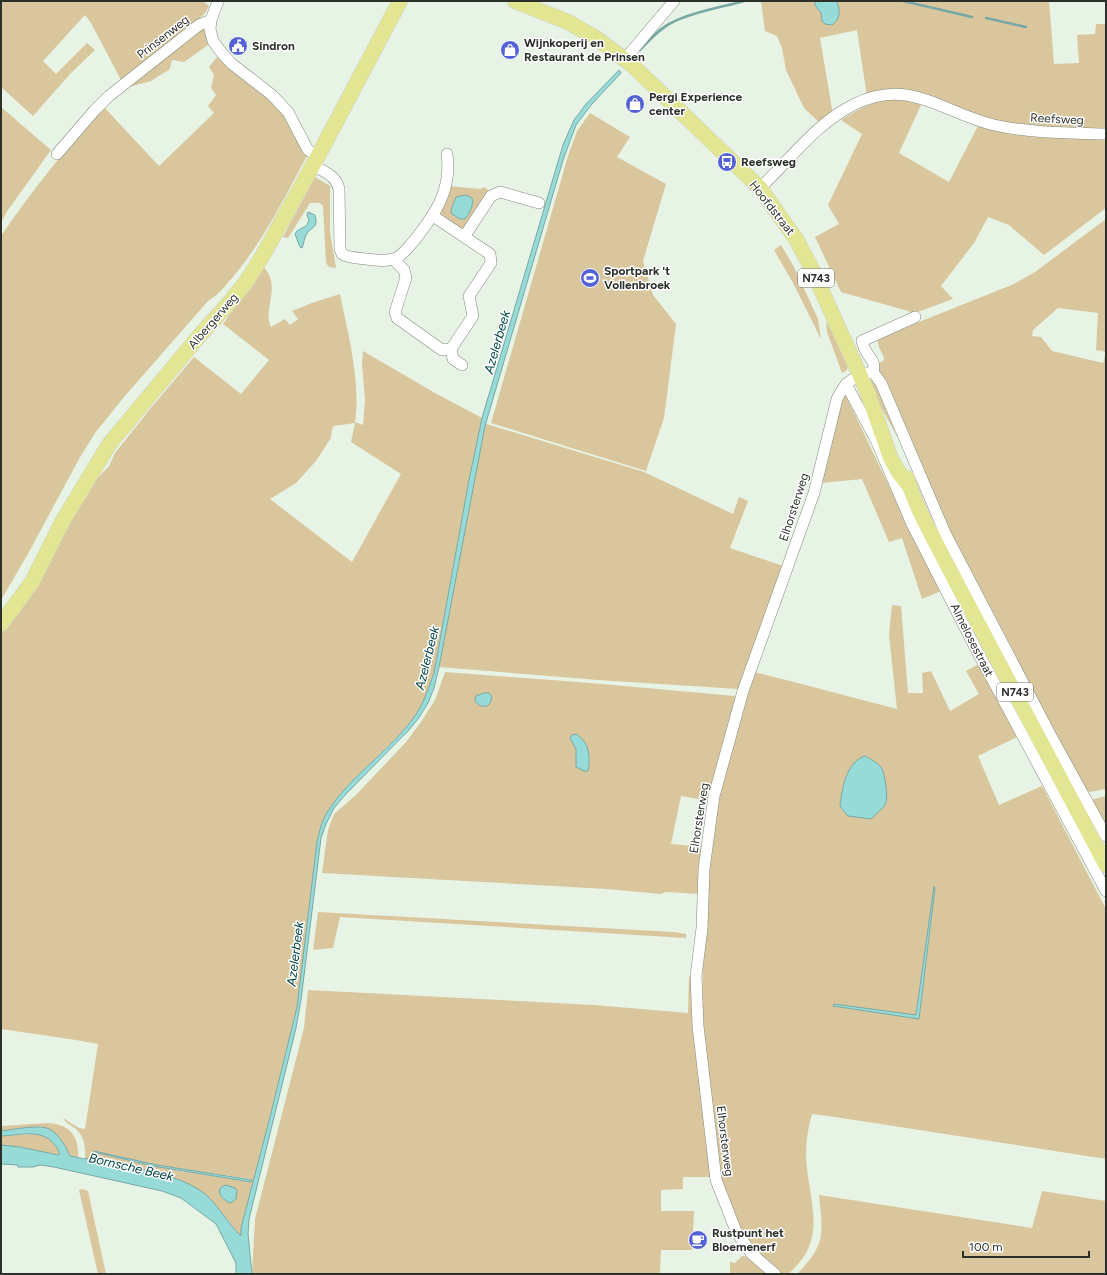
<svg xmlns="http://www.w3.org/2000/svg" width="1107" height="1275" viewBox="0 0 1107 1275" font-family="Figtree,sans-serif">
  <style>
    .green { fill: #dac69d; fill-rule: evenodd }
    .water { fill: #97dbd9; stroke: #77a8a4 }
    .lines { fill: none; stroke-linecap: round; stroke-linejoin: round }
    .stream { stroke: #77a8a4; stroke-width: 2.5 }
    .minor-casing { stroke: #808b7d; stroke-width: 12 }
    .major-casing { stroke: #d0d1d0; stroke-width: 16 }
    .minor { stroke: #fff; stroke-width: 11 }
    .major { stroke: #e2e692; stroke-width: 15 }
    .labels { text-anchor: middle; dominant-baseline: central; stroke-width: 3; stroke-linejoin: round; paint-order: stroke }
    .shield { fill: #fff; stroke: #6b6e6a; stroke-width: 1 }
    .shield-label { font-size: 11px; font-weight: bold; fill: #2b302a }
    .street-label { font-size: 12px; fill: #2b302a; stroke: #fff }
    .poi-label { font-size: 12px; font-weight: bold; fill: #2b302a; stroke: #fff; text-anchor: start }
    .water-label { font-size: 13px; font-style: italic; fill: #014443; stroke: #fff }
  </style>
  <rect width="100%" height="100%" fill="#e7f3e4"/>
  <path class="green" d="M1,1H203L209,6L206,12L200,18L121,80L91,23L85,15L43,61L56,74L87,43L95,50L70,74L33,116L1,87Z
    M761,1H815V5L821,13L822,18L839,16L837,1H1049L1054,64L1079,63L1077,35L1095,34L1096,24H1106V132L990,122L935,100L867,97L857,30L820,38L833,115L821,124L804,108L786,70L782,48L777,36L765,31Z
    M204,28L208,45L184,62L172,60L170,69L151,81L125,88Z
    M217,57L279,108L290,124L307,156C284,198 263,242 232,278C224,287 218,295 208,301L124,397L95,433L79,459L29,552L1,600V236C32,190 67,148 103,106L159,166L214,113L208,106L216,95L211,88L214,75L209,67Z
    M898,98L921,105L899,153L949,182L978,126C1018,139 1065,139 1106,139V208L1044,255L1009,225L988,217L974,243L941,286L953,299L915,313L841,292L815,237L839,224L828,205L862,134L841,120C859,109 877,99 898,98Z
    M1,107L51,150L8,210L1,222Z
    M590,113L630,137L617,157L666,184L643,261L653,295L676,324L664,418L646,471L491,423L568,156L577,131Z
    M315,177L330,186V232L336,268L329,267L326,263L323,206L320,203H310L288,238L283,237Z
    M449,186L480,189L484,187L491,192L466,228L462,229L441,216C441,210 447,193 449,186ZM456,197L473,204L469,213L465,218L451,210Z
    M1106,219V789L1090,792L1086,790L990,613L938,506L875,366L884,360C884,352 875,347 879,338L1014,284L1035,272ZM1058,308L1098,313L1096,350L1106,352L1103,363L1052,351L1041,337L1032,336L1033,330Z
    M781,245L794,267L818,319L821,339L793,283L774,250Z
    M264,267C282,288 262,308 271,327L285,319L290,325L298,319L292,311L312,303L340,294C348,334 361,382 355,422L363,425L365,400L362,364L363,351L435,393L482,418L469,480L434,673C431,683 428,695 423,704C396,750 343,776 321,825L297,1007L270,1117L241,1228V1237L215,1204L204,1194L113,1164L90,1158L85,1159C86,1148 84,1136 76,1129C71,1125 66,1124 63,1118L79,1128L85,1129L98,1044L76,1040L1,1029V633L27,599L83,494L109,466L115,453L150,409L194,357L241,394L269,360L223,324ZM355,423L351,442L401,474L352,562L270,499L296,483L316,461L331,438L332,430L334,426ZM94,1151L157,1165L251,1179V1181L179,1171L94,1152Z
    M826,321L849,364L847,370L842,373L827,332Z
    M871,380H874L897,436L869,386Z
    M843,390L916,542L941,591L922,599L902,538L889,542L862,479L821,483Z
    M483,423L644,472L733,514L739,497L748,501L730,548L786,567L738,689L598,680L439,667Z
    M892,605L901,606L908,693H923L922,673L931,671L950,711L979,694L966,671L979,664L1017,737L978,756L999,805L1042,786L1106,909V1159L835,1117L812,1114C808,1128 806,1140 806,1154C807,1200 831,1238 788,1274H782L756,1254L740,1229L724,1187L720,1172L703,1023C701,986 704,950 706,913C710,861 715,808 727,757C734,728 745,700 754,672L790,681L897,709L889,635ZM935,887L929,940L919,1019L833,1006L834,1004L916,1015Z
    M445,672L591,683L735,696L736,698C726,732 716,766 710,801L681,796L671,844L704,847L701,894L665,892L661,894L606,889L322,873L328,830L334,814L356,795L406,742L421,722L435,700ZM578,736C587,742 588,752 590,762L576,761V749L570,738Z
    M1106,796V830L1091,800Z
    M318,912L673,932L686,934V938L340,917L333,948L313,950Z
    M689,976L694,978L713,1177H683V1189L661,1190V1211H694L692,1250H661L660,1274H252L255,1219L304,1028L308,990L594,1005L688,1013Z
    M49,1123C71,1125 79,1137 78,1157L70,1156C64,1144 56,1131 42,1127C36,1126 9,1130 1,1131V1126Z
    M39,1134C50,1138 54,1143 59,1152V1155L20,1147L1,1145V1136Z
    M82,1189L88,1191L106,1274H98L79,1190Z
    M1042,1191L1106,1201V1274H797C826,1244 823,1235 819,1195L1032,1228Z
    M742,1256L750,1257L770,1274H730V1262L735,1263Z"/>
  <path class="water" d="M815,1H837C840,12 841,18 832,25L825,24L822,21L821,13L815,5Z
    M619,70L621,73L592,104L576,125L563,160L485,426L439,667L434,688L428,703L418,719L408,731L346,794L334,808L326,824L321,838L301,1000L296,1028L249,1219L248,1234L252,1274H236V1263L216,1224L181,1198L162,1191L54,1167L40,1165L33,1167H18V1165L1,1164V1145L20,1147L58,1155L60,1154C48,1126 25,1135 1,1136V1131C13,1130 42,1123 51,1130C60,1136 66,1147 70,1156L85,1159L90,1158C125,1167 177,1172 205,1194C219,1206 228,1224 241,1236V1228L270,1117L297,1007L317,842C319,832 322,820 328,811C349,778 384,755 409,724C422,708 427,693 434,673L469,480L482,418L563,145L574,120L586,104Z
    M466,195L472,198C474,205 470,213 465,219H460L452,214L451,210L456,197Z
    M308,212L315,215C319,229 311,226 306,235C304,239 304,244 302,248L300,247L295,234L297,231C302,227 307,228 309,220L307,215Z
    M484,693H489L492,697L490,703L487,706H480L475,701L476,696Z
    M577,734C578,736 580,737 582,739C590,746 590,762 588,771H584L576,767V749L570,738L572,735Z
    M865,756C870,759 879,763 882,769C885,775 888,798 886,803C882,810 876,814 871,819L848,816L840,806C842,789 846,762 865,756Z
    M934,886L935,888L919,1019L833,1006L834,1004L916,1015Z
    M94,1151L157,1165L252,1180L251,1182L153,1166L94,1152Z
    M226,1185L235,1188L237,1191L236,1199L231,1203C222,1201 213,1188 226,1185Z"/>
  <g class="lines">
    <path class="stream" d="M903,1L972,17
      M986,18L1026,27
      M640,50C649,40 660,28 673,22C692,12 723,7 744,1"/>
    <g class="minor-casing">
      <path id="minor" d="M218,1L211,20L210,29L213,41L221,52L232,64L272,95L288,112L308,150L318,156
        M625,59L674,1
        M57,154L94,111L109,96L199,25L211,20
        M313,165C324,172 336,175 339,189L340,249L342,254C349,258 357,258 366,259C376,260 387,262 396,258C403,255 409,246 414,241C435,214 452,191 447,154
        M760,188C791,159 816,123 855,104C911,77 942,113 994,125C1030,133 1069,133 1106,134
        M464,237L491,196L500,192L539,203
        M393,259L404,270L406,278L395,312L397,318L442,350L451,349L473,316L469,296L491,263L490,254L433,216
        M451,349L453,359L462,365
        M873,372L881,383L945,533L1052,738L1106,836
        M873,372C876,361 870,360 866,351C864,348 863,345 862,341L915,317
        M846,384L877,442L912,524L975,647L1106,891
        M775,1274L752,1254L736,1231L716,1180L698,1026L696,976L702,928L704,869L714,796L743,691L814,493L837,399C845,381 855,376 873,372"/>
    </g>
    <g class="major-casing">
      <path id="major" d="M515,1L568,22L596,38L632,65L760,188L796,239L811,267L867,391L891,459L899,473L910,487
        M907,478C915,506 931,533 944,559L1106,865
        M1,624L32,582L62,522L110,443L200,335L230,302L246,282L263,255L318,156L400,1"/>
    </g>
    <use href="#minor" class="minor"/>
    <use href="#major" class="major"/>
  </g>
  <defs>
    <g id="civic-disc" transform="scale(1)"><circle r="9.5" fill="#5461d7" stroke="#fff"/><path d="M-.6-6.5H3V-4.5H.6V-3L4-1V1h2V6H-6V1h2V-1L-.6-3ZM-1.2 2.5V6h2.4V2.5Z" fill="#fff"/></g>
    <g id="shop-disc" transform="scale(1)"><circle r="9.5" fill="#5461d7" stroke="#fff"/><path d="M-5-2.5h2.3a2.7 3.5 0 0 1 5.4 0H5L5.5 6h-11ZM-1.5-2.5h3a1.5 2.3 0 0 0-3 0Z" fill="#fff"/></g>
    <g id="bus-disc" transform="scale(1)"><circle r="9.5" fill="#5461d7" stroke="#fff"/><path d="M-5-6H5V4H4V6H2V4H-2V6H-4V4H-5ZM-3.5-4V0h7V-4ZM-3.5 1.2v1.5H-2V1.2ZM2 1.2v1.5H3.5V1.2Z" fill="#fff"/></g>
    <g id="stadium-disc" transform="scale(1)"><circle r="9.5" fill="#5461d7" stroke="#fff"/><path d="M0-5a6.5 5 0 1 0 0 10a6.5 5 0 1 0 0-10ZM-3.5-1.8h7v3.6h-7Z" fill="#fff"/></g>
    <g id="cafe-disc" transform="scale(1)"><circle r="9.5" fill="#5461d7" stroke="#fff"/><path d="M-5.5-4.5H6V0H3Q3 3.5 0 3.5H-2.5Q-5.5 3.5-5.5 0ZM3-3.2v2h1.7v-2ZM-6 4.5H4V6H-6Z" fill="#fff"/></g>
  </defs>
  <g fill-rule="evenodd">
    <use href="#civic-disc" x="238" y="46"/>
    <use href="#shop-disc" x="510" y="50"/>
    <use href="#shop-disc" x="635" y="104"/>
    <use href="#bus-disc" x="727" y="162"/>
    <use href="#stadium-disc" x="590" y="278"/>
    <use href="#cafe-disc" x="698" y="1240"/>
  </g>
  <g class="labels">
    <g class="shield">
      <rect x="798" y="269" width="36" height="18" rx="3"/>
      <rect x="997" y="683" width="36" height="18" rx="3"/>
    </g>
    <g class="shield-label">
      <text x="816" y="278">N743</text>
      <text x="1015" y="692">N743</text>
    </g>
    <g class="street-label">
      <text transform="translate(163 37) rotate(-38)">Prinsenweg</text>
      <text transform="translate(1057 119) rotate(3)">Reefsweg</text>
      <text transform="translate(772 208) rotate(52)">Hoofdstraat</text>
      <text transform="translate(213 321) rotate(-49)">Albergerweg</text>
      <text transform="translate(794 507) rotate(-72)">Elhorsterweg</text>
      <text transform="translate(972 640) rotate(63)">Almelosestraat</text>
      <text transform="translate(699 818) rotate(-81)">Elhorsterweg</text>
      <text transform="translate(725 1141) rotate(83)">Elhorsterweg</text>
    </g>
    <g class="poi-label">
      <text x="524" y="43">Wijnkoperij en<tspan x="524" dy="14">Restaurant de Prinsen</tspan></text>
      <text x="252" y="46">Sindron</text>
      <text x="649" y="97">Pergi Experience<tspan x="649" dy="14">center</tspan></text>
      <text x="741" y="162">Reefsweg</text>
      <text x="604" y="271">Sportpark 't<tspan x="604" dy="14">Vollenbroek</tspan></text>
      <text x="712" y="1233">Rustpunt het<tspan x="712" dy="14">Bloemenerf</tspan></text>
    </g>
    <g class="water-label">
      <text transform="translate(497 342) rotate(-74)">Azelerbeek</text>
      <text transform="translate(427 658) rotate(-76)">Azelerbeek</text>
      <text transform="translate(295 954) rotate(-83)">Azelerbeek</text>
      <text transform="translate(131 1167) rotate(13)">Bornsche Beek</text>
    </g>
  </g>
  <rect width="1107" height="1275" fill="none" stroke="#2b302a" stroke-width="4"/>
  <path d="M963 1251v6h126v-6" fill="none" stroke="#2b302a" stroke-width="2"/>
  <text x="969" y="1251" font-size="12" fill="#2b302a" stroke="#ffffff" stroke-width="3" paint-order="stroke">100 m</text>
</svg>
